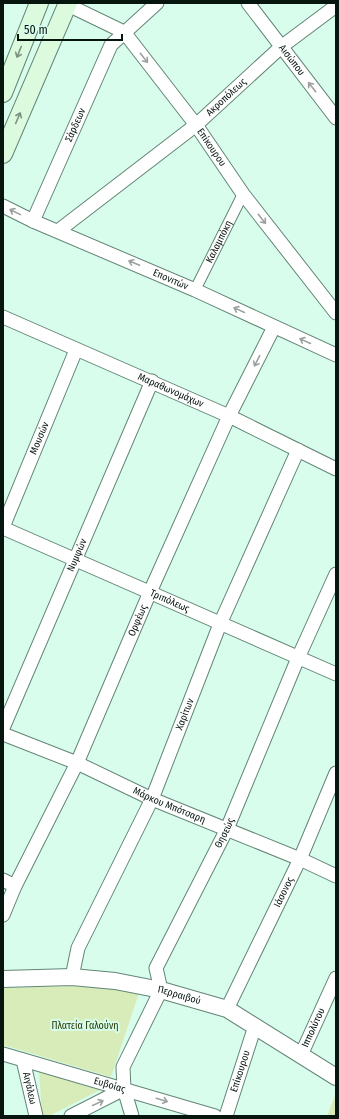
<svg xmlns="http://www.w3.org/2000/svg" width="339" height="1119" viewBox="0 0 339 1119" font-family="'Fira Sans Condensed',sans-serif">
  <style>
    .green { fill: #d8ecba }
    .lines { fill: none; stroke-linecap: round; stroke-linejoin: round }
    .pedestrian-casing { stroke: #638576; stroke-width: 12 }
    .minor-casing { stroke: #638576; stroke-width: 15 }
    .tertiary-casing { stroke: #638576; stroke-width: 18 }
    .secondary-casing { stroke: #638576; stroke-width: 20 }
    .pedestrian { stroke: #fff; stroke-width: 10 }
    .minor { stroke: #fff; stroke-width: 13 }
    .tertiary { stroke: #fff; stroke-width: 16 }
    .secondary { stroke: #dcfade; stroke-width: 18 }
    .oneway { stroke: #7c9381 }
    .oneway2 { stroke: #9ca19f }
    .labels { text-anchor: middle; dominant-baseline: central; stroke-width: 4; stroke-linejoin: round; paint-order: stroke }
    .street-label { font-size: 10px; fill: #07150f; stroke: #d8fdec }
    .park-label { font-size: 10px; fill: #263500; stroke: #d8fdec }
  </style>
  <rect width="100%" height="100%" fill="#d8fdec"/>
  <path class="green" d="M105,985L141,987L111,1077L3,1045V988Z
    M39,1071L100,1090L49,1116H42Z
    M336,1093V1116H327Z"/>
  <g class="lines">
    <g class="pedestrian-casing">
      <g id="pedestrian">
        <path id="s1" d="M195,290L243,194"/>
      </g>
    </g>
    <g class="minor-casing">
      <g id="minor">
        <path id="s2" d="M248,3L336,118"/>
        <path id="s3" d="M68,5L124,32L196,125L243,194L336,313"/>
        <path id="s4" d="M3,206L33,221L195,290L336,355"/>
        <path id="s5" d="M33,221L111,45L157,3"/>
        <path id="s6" d="M58,231L196,125L281,47L336,6"/>
        <path id="s7" d="M3,317L229,416L336,469"/>
        <path id="s8" d="M3,527L76,350"/>
        <path id="s9" d="M3,528L336,674"/>
        <path id="s10" d="M3,728L152,381"/>
        <path id="s11" d="M3,734L77,763L152,799L300,859L336,876"/>
        <path d="M3,880L15,886"/>
        <path id="s12" d="M3,915L15,886L77,763L150,592L229,416L274,327"/>
        <path id="s13" d="M72,977L78,948L152,799L220,624L298,450"/>
        <path id="s14" d="M227,1009L300,859L336,773"/>
        <path id="s15" d="M3,1054L215,1116"/>
        <path id="s16" d="M301,1055L336,978"/>
        <path id="s17" d="M23,1060L36,1116"/>
        <path d="M71,1116L124,1089"/>
        <path id="s18" d="M132,1116L124,1089L123,1067L161,990L156,968L227,829L298,658L336,574"/>
        <path id="s19" d="M226,1116L255,1026"/>
      </g>
    </g>
    <g class="tertiary-casing">
      <g id="tertiary">
        <path id="s20" d="M3,979L72,977L115,981L161,990L227,1009L336,1077"/>
      </g>
    </g>
    <g class="secondary-casing">
      <path id="secondary" d="M3,93L39,3
        M3,154L68,3"/>
    </g>
    <use href="#pedestrian" class="pedestrian"/>
    <use href="#minor" class="minor"/>
    <use href="#tertiary" class="tertiary"/>
    <use href="#secondary" class="secondary"/>
  </g>
  <defs><path id="oneway-shaft" d="M-6 0H5M1.5-3L5.5 0L1.5 3" fill="none" stroke-width="1.6" stroke-linecap="round" stroke-linejoin="round"/></defs>
  <g class="oneway">
    <use href="#oneway-shaft" transform="translate(19 52) rotate(112)"/>
    <use href="#oneway-shaft" transform="translate(18 118) rotate(-67)"/>
  </g>
  <g class="oneway2">
    <use href="#oneway-shaft" transform="translate(144 58) rotate(52)"/>
    <use href="#oneway-shaft" transform="translate(312 87) rotate(-128)"/>
    <use href="#oneway-shaft" transform="translate(15 212) rotate(-154)"/>
    <use href="#oneway-shaft" transform="translate(262 219) rotate(52)"/>
    <use href="#oneway-shaft" transform="translate(134 263) rotate(-157)"/>
    <use href="#oneway-shaft" transform="translate(239 310) rotate(-155)"/>
    <use href="#oneway-shaft" transform="translate(305 341) rotate(-155)"/>
    <use href="#oneway-shaft" transform="translate(257 361) rotate(117)"/>
    <use href="#oneway-shaft" transform="translate(162 1100) rotate(17)"/>
    <use href="#oneway-shaft" transform="translate(98 1103) rotate(-25)"/>
  </g>
  <g class="labels">
    <g class="street-label">
      <text stroke="none"><textPath href="#s2" startOffset="72">Αισώπου</textPath></text>
      <text stroke="none"><textPath href="#s6" startOffset="215">Ακροπόλεως</textPath></text>
      <text stroke="none"><textPath href="#s5" startOffset="105">Σάρδεων</textPath></text>
      <text stroke="none"><textPath href="#s3" startOffset="207">Επίκουρου</textPath></text>
      <text stroke="none"><textPath href="#s1" startOffset="54">Καλαμπόκη</textPath></text>
      <text stroke="none"><textPath href="#s4" startOffset="183">Επονιτών</textPath></text>
      <text stroke="none"><textPath href="#s7" startOffset="183">Μαραθωνομάχων</textPath></text>
      <text stroke="none"><textPath href="#s8" startOffset="96">Μουσών</textPath></text>
      <text stroke="none"><textPath href="#s10" startOffset="188">Νυμφών</textPath></text>
      <text stroke="none"><textPath href="#s9" startOffset="182">Τριπόλεως</textPath></text>
      <text stroke="none"><textPath href="#s12" startOffset="324">Ορφέως</textPath></text>
      <text stroke="none"><textPath href="#s13" startOffset="287">Χαρίτων</textPath></text>
      <text stroke="none"><textPath href="#s11" startOffset="181">Μάρκου Μπότσαρη</textPath></text>
      <text stroke="none"><textPath href="#s18" startOffset="310">Θησεώς</textPath></text>
      <text stroke="none"><textPath href="#s14" startOffset="130">Ιάσονος</textPath></text>
      <text stroke="none"><textPath href="#s20" startOffset="178">Περραιβού</textPath></text>
      <text stroke="none"><textPath href="#s16" startOffset="30">Ιππολύτου</textPath></text>
      <text stroke="none"><textPath href="#s19" startOffset="47">Επίκουρου</textPath></text>
      <text stroke="none"><textPath href="#s15" startOffset="111">Ευβοίας</textPath></text>
      <text stroke="none"><textPath href="#s17" startOffset="29">Αιγάλεω</textPath></text>
    </g>
    <g class="park-label">
      <text x="85" y="1026">Πλατεία Γαλούνη</text>
    </g>
  </g>
  <rect width="339" height="1119" fill="none" stroke="#07150f" stroke-width="8"/>
  <path d="M18 34v6h104v-6" fill="none" stroke="#07150f" stroke-width="2"/>
  <text x="24" y="34" font-size="12" fill="#07150f" stroke="#d8fdec" stroke-width="3" paint-order="stroke">50 m</text>
</svg>
